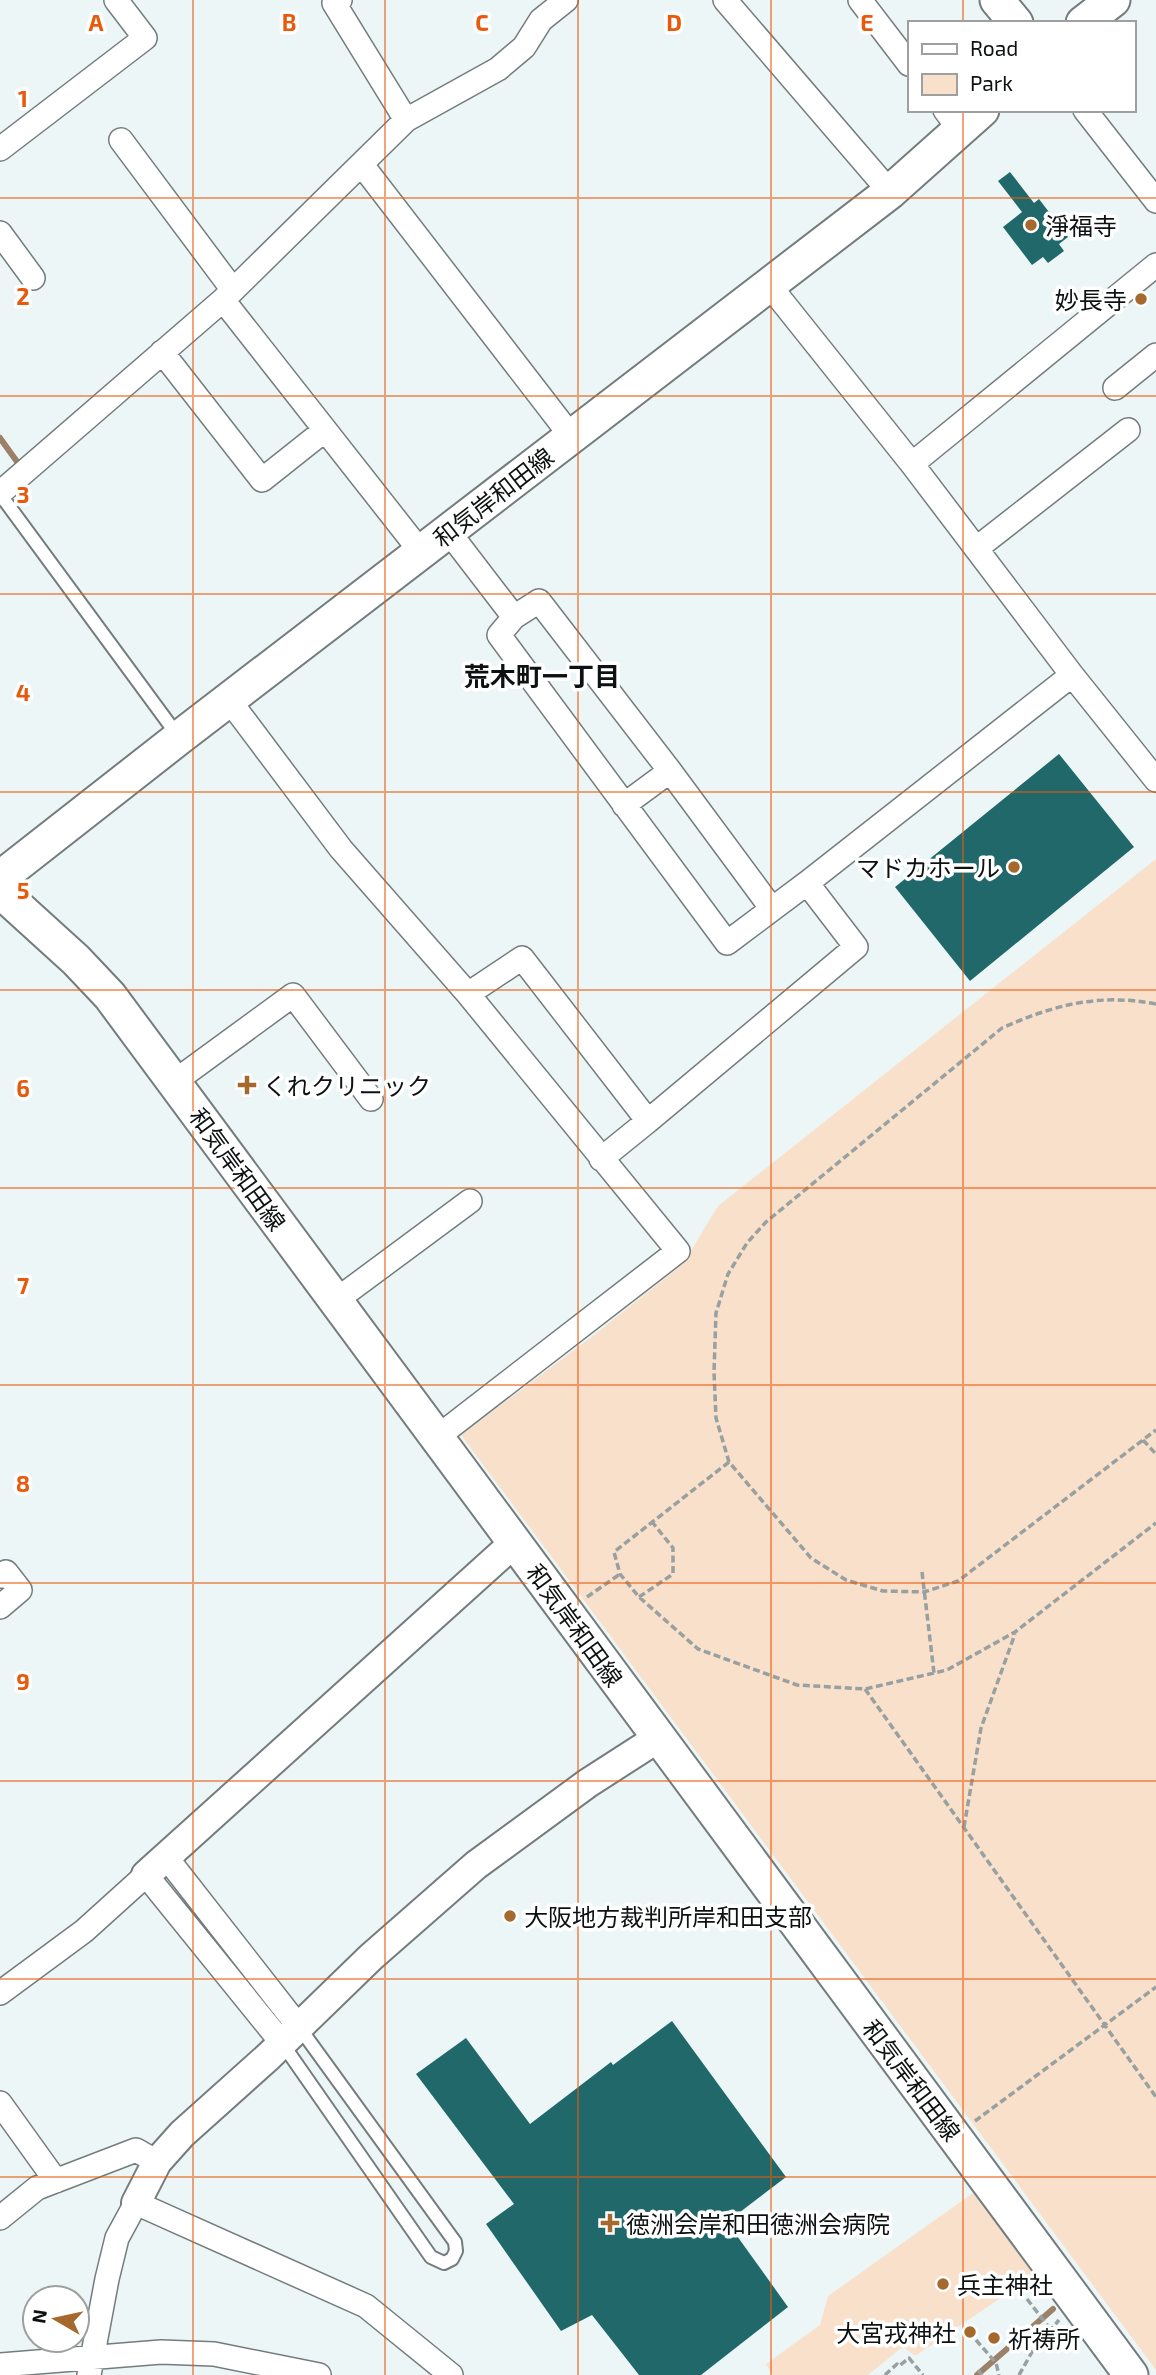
<svg xmlns="http://www.w3.org/2000/svg" width="1156" height="2375" viewBox="0 0 1156 2375" font-family="'Exo 2','Noto Sans JP',sans-serif">
  <style>
    .green { fill: #f9e0cb }
    .lines { fill: none; stroke-linecap: round; stroke-linejoin: round }
    .stream { stroke: #9c8067; stroke-width: 6 }
    .building { fill: #21686a }
    .service-casing { stroke: #747c7d; stroke-width: 16 }
    .minor-casing { stroke: #747c7d; stroke-width: 26 }
    .tertiary-casing { stroke: #747c7d; stroke-width: 32 }
    .secondary-casing { stroke: #747c7d; stroke-width: 37 }
    .path { stroke: #98a0a0; stroke-width: 3.5; stroke-dasharray: 7 3.5; stroke-linecap: butt }
    .service { stroke: #fff; stroke-width: 12 }
    .minor { stroke: #fff; stroke-width: 23 }
    .tertiary { stroke: #fff; stroke-width: 28 }
    .secondary { stroke: #fff; stroke-width: 33 }
    .grid { fill: none; stroke: #e8590c; stroke-width: 2; stroke-opacity: 0.55 }
    .poi-dot { fill: #a6692d; stroke: #fff; stroke-width: 2.5 }
    .labels { text-anchor: middle; dominant-baseline: central; stroke-width: 7; stroke-linejoin: round; paint-order: stroke }
    .poi-label { font-size: 24px; fill: #0d1111; stroke: #fff; text-anchor: start }
    .street-label { font-size: 24px; fill: #0d1111; stroke: #fff }
    .neighbourhood-label { font-size: 26px; font-weight: bold; fill: #0d1111; stroke: #fff }
    .grid-label { font-size: 23px; text-anchor: middle; font-weight: bold; fill: #e8590c; stroke: #fff; stroke-width: 7; stroke-linejoin: round; paint-order: stroke }
  </style>
  <rect width="100%" height="100%" fill="#ecf6f6"/>
  <path class="green" d="M1156,859V2370L461,1435L594,1335L683,1264L718,1206Z
    M973,2193L1032,2272L1030,2278L915,2356L905,2348L900,2349L868,2375H773L766,2364L820,2325L828,2296Z"/>
  <g class="lines">
    <path class="stream" d="M0,438L18,463
      M977,2375L1053,2309"/>
  </g>
  <path class="building" d="M1010,172L1034,203L1039,199L1068,237L1059,244L1064,251L1048,263L1043,257L1032,265L1003,227L1022,212L998,181Z
    M1059,754L1134,847L970,981L895,887Z
    M672,2021L786,2177L727,2222L788,2307L701,2375H639L592,2315L561,2331L486,2224L514,2204L416,2074L466,2038L530,2124L611,2062L613,2065Z"/>
  <g class="lines">
    <g class="service-casing">
      <path id="service" d="M0,494L178,736
        M282,2043L431,2257L444,2263L452,2259L456,2251L455,2242L299,2027"/>
    </g>
    <g class="minor-casing">
      <path id="minor" d="M340,0L334,3L406,120
        M725,0L890,192
        M860,0L909,64
        M945,110L960,130
        M1085,110L1156,201
        M121,140L233,290
        M0,149L145,38L116,0
        M362,165L571,436
        M0,233L33,278
        M769,285L912,464L1072,675L1156,780
        M223,300L421,552
        M162,352L262,480L325,430
        M1115,388L1156,355
        M912,464L1156,265
        M0,493L223,300L406,120L498,69L524,47L541,20L566,0
        M448,531L514,617
        M977,548L1128,430
        M229,700L341,849L468,994L678,1251L436,1438
        M624,805L670,771
        M772,909L670,771L539,601L514,617L499,635L727,943L807,883
        M468,994L522,958L648,1121L601,1159
        M174,1082L293,995L371,1099
        M648,1121L856,947L807,883L1072,675
        M335,1301L470,1201
        M0,1576L6,1572L20,1590L0,1607
        M166,1857L299,2027
        M0,1993L84,1931L146,1875L282,2043
        M0,2103L56,2181
        M0,2218L37,2188L136,2150L157,2162
        M0,2365L161,2352L214,2354L319,2375
        M89,2375L107,2279L117,2238L136,2203L366,2306L451,2375"/>
    </g>
    <g class="tertiary-casing">
      <path id="tertiary" d="M146,1875L514,1543
        M136,2203L157,2162L182,2134L269,2056L371,1957L476,1865L588,1783L658,1738"/>
    </g>
    <g class="secondary-casing">
      <path id="secondary" d="M997,0L1016,23
        M1083,23L1113,0
        M0,878L180,737L890,192L982,110
        M0,891L76,960L110,996L1131,2375"/>
    </g>
    <path class="path" d="M1156,1004C1098,993 1054,1005 1002,1028L766,1222L747,1243L728,1274L716,1313L714,1372L716,1418L729,1462L811,1558L846,1580L883,1591L924,1592L958,1581L1156,1430
      M1143,1440L1156,1454
      M729,1462L614,1552L620,1574L639,1597L698,1649L797,1685L865,1689L947,1670L1015,1632L1156,1523
      M922,1572L934,1673
      M587,1597L620,1574
      M639,1597L673,1574V1548L653,1523
      M865,1689L1156,2097
      M964,1827L981,1728L1015,1634
      M975,2121L1156,1987
      M1027,2299L1051,2330
      M976,2340L996,2363L999,2375
      M978,2370L982,2375
      M887,2375L886,2374L897,2364L899,2366L909,2358L923,2375
      M1019,2375L1032,2352L1059,2320"/>
    <use href="#service" class="service"/>
    <use href="#minor" class="minor"/>
    <use href="#tertiary" class="tertiary"/>
    <use href="#secondary" class="secondary"/>
  </g>
  <path class="grid" d="M193,0V2375M385,0V2375M578,0V2375M771,0V2375M963,0V23M963,110V2375M0,198H1156M0,396H1156M0,594H1156M0,792H1156M0,990H1156M0,1188H1156M0,1385H1156M0,1583H1156M0,1781H1156M0,1979H1156M0,2177H1156"/>
  <g class="poi-dot">
    <circle cx="1031" cy="225" r="7"/>
    <circle cx="1141" cy="299" r="7"/>
    <circle cx="1014" cy="867" r="7"/>
    <path d="M243.5 1074.5h7v7h7v7h-7v7h-7v-7h-7v-7h7z"/>
    <circle cx="510" cy="1916" r="7"/>
    <path d="M606.5 2212.5h7v7h7v7h-7v7h-7v-7h-7v-7h7z"/>
    <circle cx="943" cy="2284" r="7"/>
    <circle cx="970" cy="2332" r="7"/>
    <circle cx="994" cy="2338" r="7"/>
  </g>
  <g class="labels">
    <g class="poi-label">
      <text x="1045" y="225">淨福寺</text>
      <text x="1127" y="299" text-anchor="end">妙長寺</text>
      <text x="1000" y="867" text-anchor="end">マドカホール</text>
      <text x="263" y="1085">くれクリニック</text>
      <text x="524" y="1916">大阪地方裁判所岸和田支部</text>
      <text x="626" y="2223">徳洲会岸和田徳洲会病院</text>
      <text x="957" y="2284">兵主神社</text>
      <text x="956" y="2332" text-anchor="end">大宮戎神社</text>
      <text x="1008" y="2338">祈祷所</text>
    </g>
    <g class="street-label">
      <text transform="translate(493 497) rotate(-38)">和気岸和田線</text>
      <text transform="translate(238 1169) rotate(54)">和気岸和田線</text>
      <text transform="translate(575 1625) rotate(54)">和気岸和田線</text>
      <text transform="translate(912 2080) rotate(53)">和気岸和田線</text>
    </g>
    <g class="neighbourhood-label">
      <text x="542" y="675">荒木町一丁目</text>
    </g>
  </g>
  <g class="grid-label">
    <text x="96" y="31">A</text>
    <text x="289" y="31">B</text>
    <text x="482" y="31">C</text>
    <text x="674" y="31">D</text>
    <text x="867" y="31">E</text>
    <text x="23" y="107">1</text>
    <text x="23" y="305">2</text>
    <text x="23" y="503">3</text>
    <text x="23" y="701">4</text>
    <text x="23" y="899">5</text>
    <text x="23" y="1097">6</text>
    <text x="23" y="1294">7</text>
    <text x="23" y="1492">8</text>
    <text x="23" y="1690">9</text>
  </g>
  <rect x="908" y="21" width="228" height="91" fill="#ffffff" stroke="#9ea0a0" stroke-width="2"/>
  <rect x="922" y="44" width="35" height="10" fill="#ffffff" stroke="#9ea0a0" stroke-width="2"/>
  <text x="970" y="56" font-size="21" fill="#0d1111">Road</text>
  <rect x="922" y="74" width="35" height="21" fill="#f9e0cb" stroke="#9ea0a0" stroke-width="2"/>
  <text x="970" y="91" font-size="21" fill="#0d1111">Park</text>
  <g transform="translate(56 2319) rotate(279)"><circle r="33" fill="#ffffff" stroke="#9ea0a0" stroke-width="2"/>
  <path d="M0-5L12 26L0 18L-12 26Z" fill="#a6692d"/>
  <text y="-10" font-size="19" font-weight="bold" text-anchor="middle" fill="#0d1111">N</text>
  </g>
</svg>
